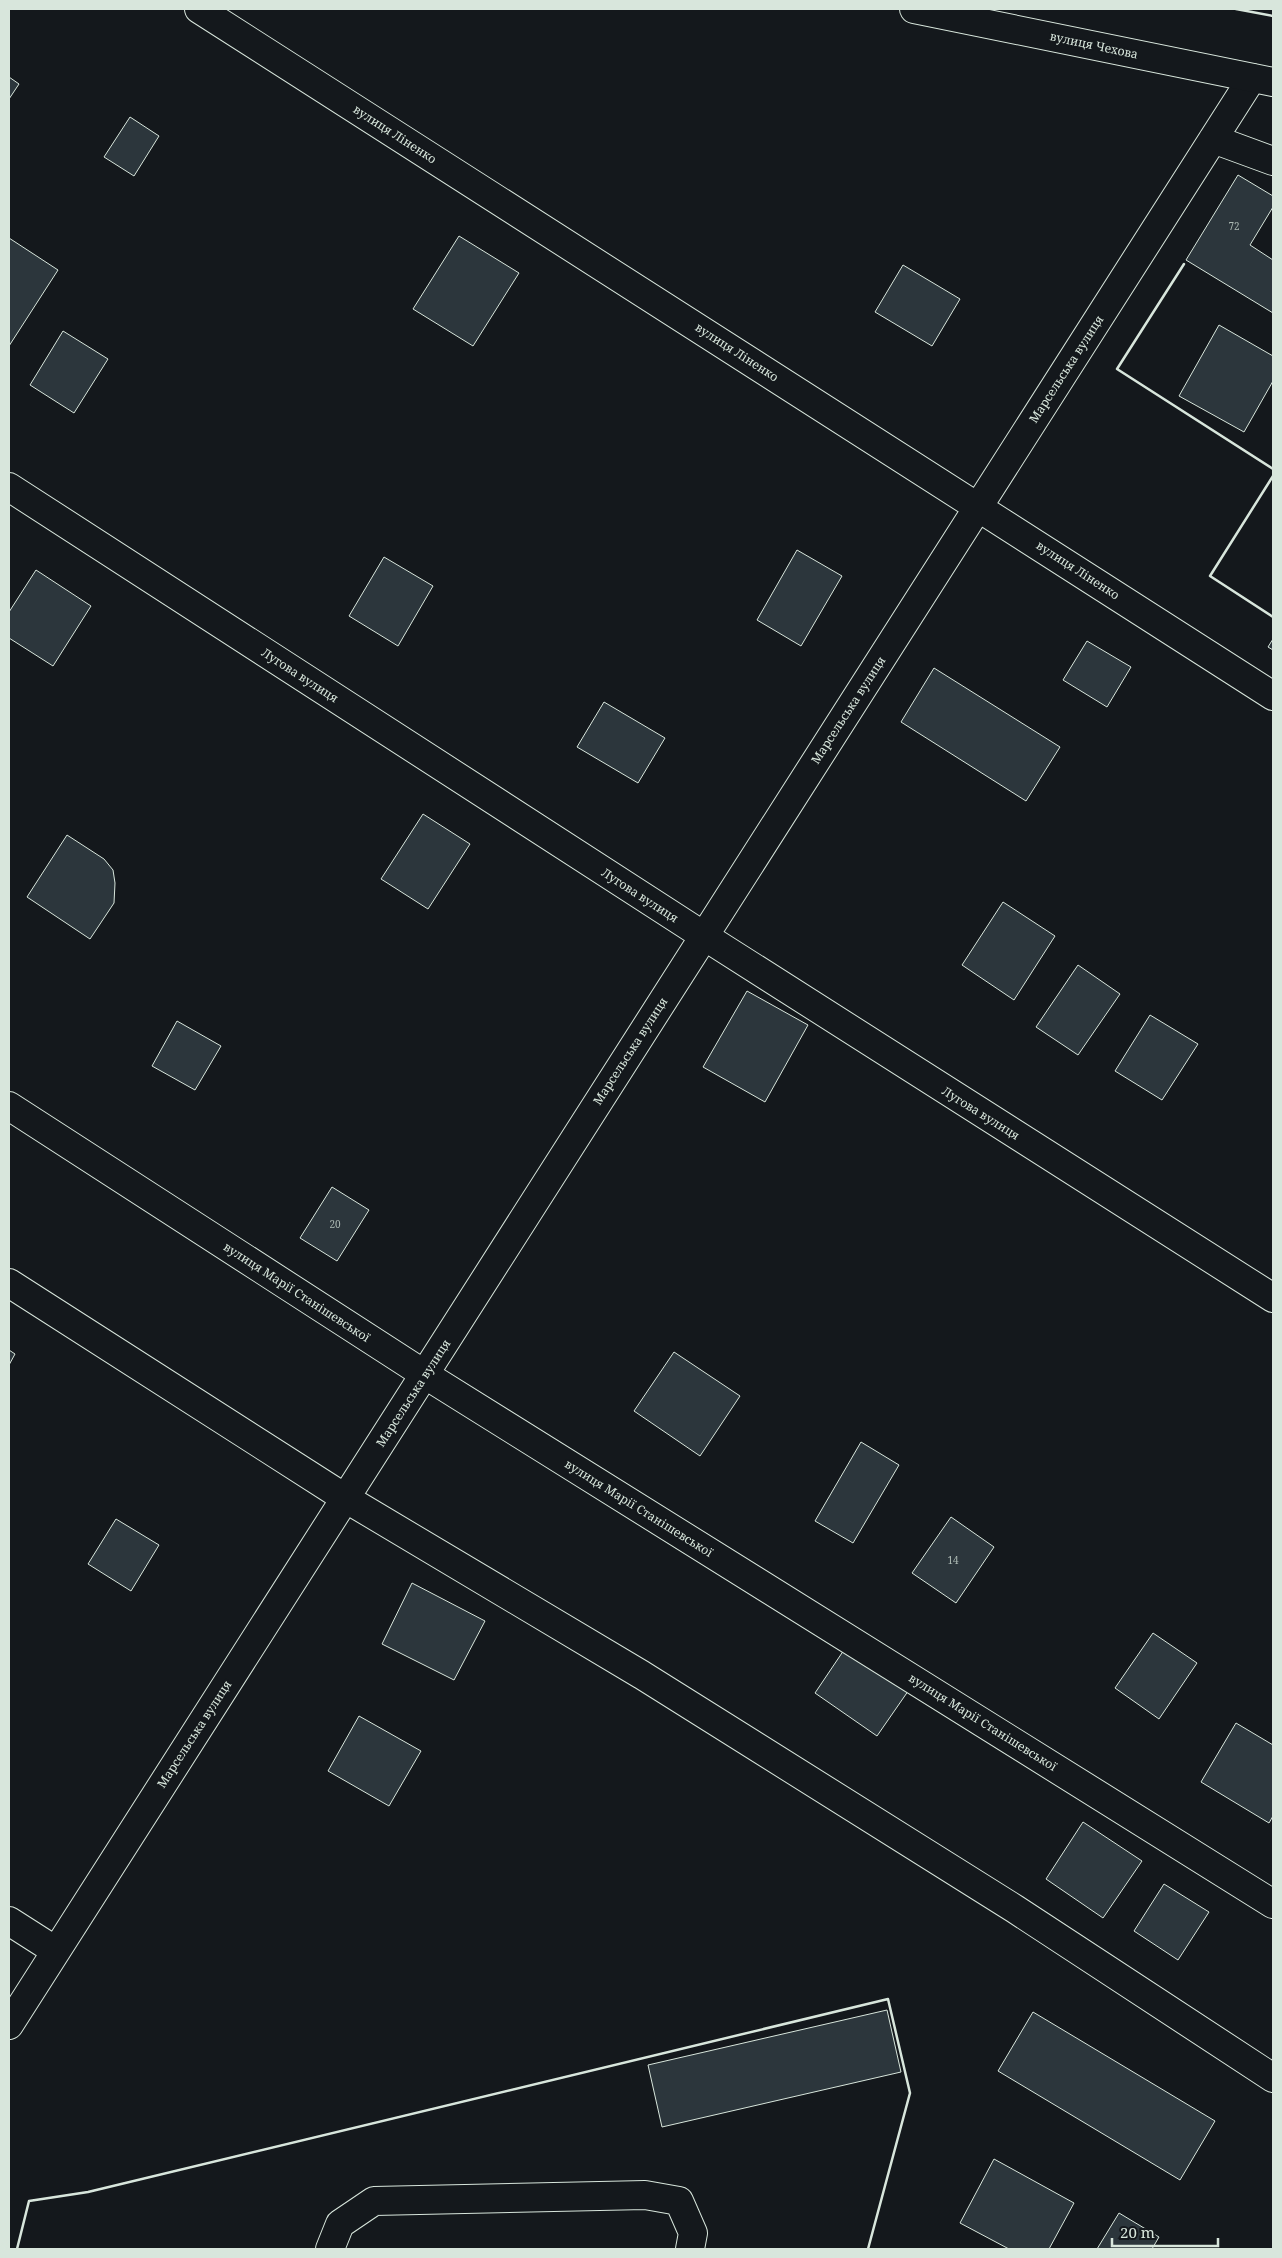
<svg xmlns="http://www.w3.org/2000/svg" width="1282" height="2258" viewBox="0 0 1282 2258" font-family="'Noto Serif',serif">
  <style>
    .building { fill: #2c363c; stroke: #d8e6dc }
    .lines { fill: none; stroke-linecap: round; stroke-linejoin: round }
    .minor-casing { stroke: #d8e6dc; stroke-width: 30 }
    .major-casing { stroke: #d8e6dc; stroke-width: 30 }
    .minor { stroke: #14181c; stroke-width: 28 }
    .major { stroke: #14181c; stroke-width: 28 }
    .fence { stroke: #d8e6dc; stroke-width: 1; stroke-dasharray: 6 2.5; stroke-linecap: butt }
    .wall { stroke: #d8e6dc; stroke-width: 2.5 }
    .labels { text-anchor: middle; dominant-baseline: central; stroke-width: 4; stroke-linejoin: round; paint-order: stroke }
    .number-label { font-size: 10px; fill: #adbab4 }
    .street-label { font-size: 12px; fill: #d8e6dc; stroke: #14181c }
  </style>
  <rect width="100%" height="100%" fill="#14181c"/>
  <path class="building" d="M9,77L19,84L9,99Z
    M130,117L159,136L134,176L104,157Z
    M1238,175L1273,196V207L1250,245L1273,260V313L1186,260Z
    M459,236L519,273L473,346L413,309Z
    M9,238L58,270L9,346Z
    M903,265L960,299L932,346L875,312Z
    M1219,325L1273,356V381L1244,432L1179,396Z
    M63,331L108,359L74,413L30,385Z
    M797,550L842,576L801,646L757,620Z
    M384,557L433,586L398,646L349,616Z
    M36,570L91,606L53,666L9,638V612Z
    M1273,639V650L1268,647Z
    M1087,641L1131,667L1107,707L1063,680Z
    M934,668L1060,747L1026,801L901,722Z
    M604,702L665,738L638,783L577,747Z
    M423,814L470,844L428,909L381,879Z
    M67,835L104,859L113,870L115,883L114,903L90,939L27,897Z
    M1003,902L1055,936L1014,1000L962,965Z
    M1078,965L1120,994L1078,1055L1036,1027Z
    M747,991L808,1025L765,1102L703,1067Z
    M1150,1015L1198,1044L1162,1100L1115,1071Z
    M177,1021L221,1046L195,1090L152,1066Z
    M332,1187L369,1210L337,1261L300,1238Z
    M9,1350L15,1354L9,1365Z
    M674,1352L740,1396L700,1456L634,1411Z
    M861,1442L899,1465L853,1543L815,1521Z
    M951,1517L994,1547L956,1603L912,1573Z
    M116,1519L159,1545L131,1591L88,1564Z
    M412,1583L485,1621L454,1680L382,1644Z
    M1153,1633L1197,1663L1159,1719L1115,1688Z
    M850,1641L913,1684L877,1736L815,1693Z
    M359,1716L421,1751L389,1806L328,1771Z
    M1236,1723L1273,1745V1816L1269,1823L1201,1782Z
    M1083,1822L1142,1861L1103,1918L1046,1879Z
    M1164,1884L1209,1912L1178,1960L1134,1931Z
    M887,2010L901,2072L662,2127L648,2065Z
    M1033,2012L1215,2121L1180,2180L998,2071Z
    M994,2159L1074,2203L1049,2249H1009L960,2223Z
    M1119,2213L1159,2237L1152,2249H1097Z"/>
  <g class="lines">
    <g class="minor-casing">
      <path id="minor" d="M199,9L1273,696
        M1213,139L1273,161
        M9,487L704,936L1273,1298
        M9,1106L424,1374L1273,1904
        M9,1283L345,1498L642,1675L1015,1909L1273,2078
        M9,1921L56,1951
        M9,2025L1252,78
        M330,2249L340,2224L374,2201L645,2195L679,2201L693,2233L690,2249"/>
    </g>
    <g class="major-casing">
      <path id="major" d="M914,9L1273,82"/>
    </g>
    <use href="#minor" class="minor"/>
    <use href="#major" class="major"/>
    <path class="fence" d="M17,2249L29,2201L88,2192L888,1999L910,2093L868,2249"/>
    <path class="wall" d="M1236,9L1273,16
      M1184,264L1117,369L1273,469
      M1273,476L1210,576L1273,617
      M17,2249L29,2201L88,2192L888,1999L910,2093L868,2249"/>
  </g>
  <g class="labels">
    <g class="number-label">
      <text x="1234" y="226">72</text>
      <text x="335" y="1224">20</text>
      <text x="953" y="1560">14</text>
    </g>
    <g class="street-label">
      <text transform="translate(1094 45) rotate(12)">вулиця Чехова</text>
      <text transform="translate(395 134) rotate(33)">вулиця Ліненко</text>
      <text transform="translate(737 352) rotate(33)">вулиця Ліненко</text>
      <text transform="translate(1066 369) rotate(-57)">Марсельська вулиця</text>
      <text transform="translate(1078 570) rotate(33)">вулиця Ліненко</text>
      <text transform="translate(300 675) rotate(33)">Лугова вулиця</text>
      <text transform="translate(848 710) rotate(-57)">Марсельська вулиця</text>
      <text transform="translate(640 895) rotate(33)">Лугова вулиця</text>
      <text transform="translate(630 1051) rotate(-57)">Марсельська вулиця</text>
      <text transform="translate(981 1113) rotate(32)">Лугова вулиця</text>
      <text transform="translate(297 1292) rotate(33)">вулиця Марії Станішевської</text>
      <text transform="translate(413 1393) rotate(-57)">Марсельська вулиця</text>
      <text transform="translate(639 1508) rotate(32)">вулиця Марії Станішевської</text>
      <text transform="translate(983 1722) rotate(32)">вулиця Марії Станішевської</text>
      <text transform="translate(194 1734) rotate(-57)">Марсельська вулиця</text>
    </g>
  </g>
  <rect width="1282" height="2258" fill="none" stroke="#d8e6dc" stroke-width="20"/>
  <path d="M1112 2238v8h106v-8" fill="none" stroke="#d8e6dc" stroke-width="2.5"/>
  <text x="1120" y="2238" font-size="15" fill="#d8e6dc" stroke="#14181c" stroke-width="4" paint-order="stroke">20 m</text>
</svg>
